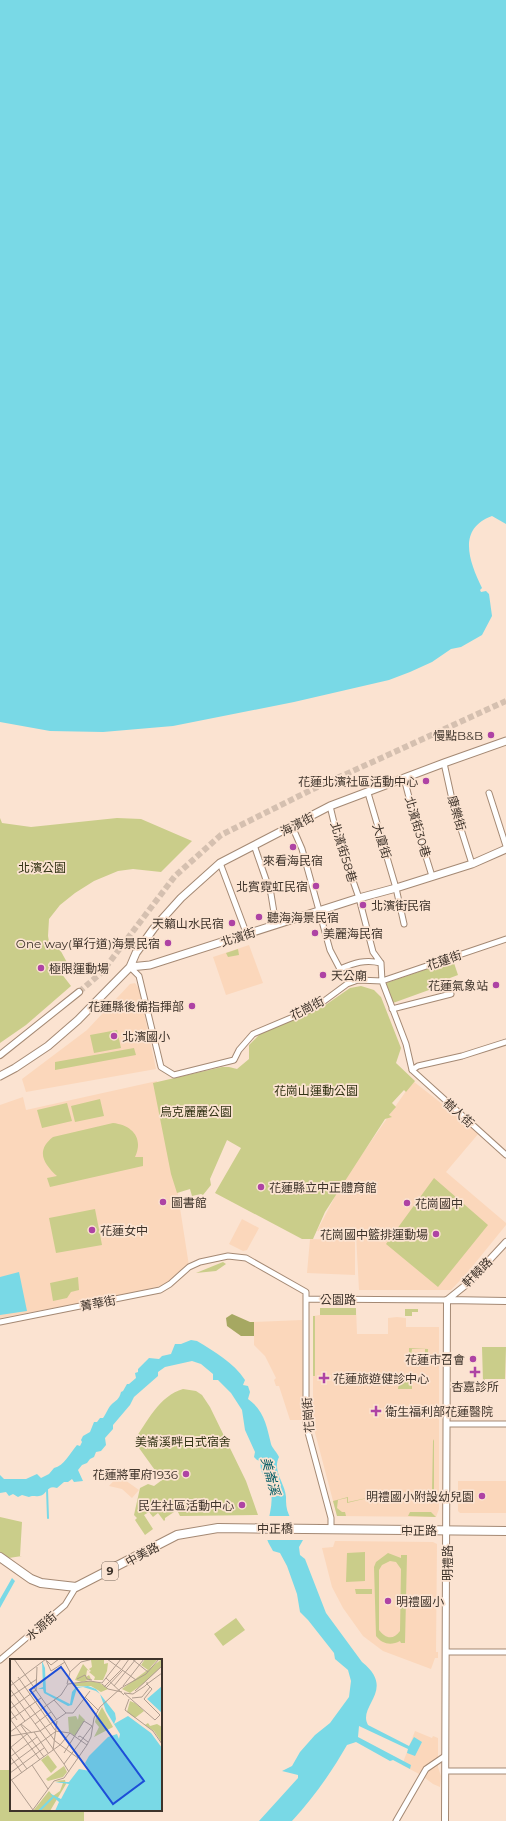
<svg xmlns="http://www.w3.org/2000/svg" width="506" height="1821" viewBox="0 0 506 1821" font-family="Montserrat,'Noto Sans TC',sans-serif">
  <style>
    .built { fill: #fbd7bb }
    .green { fill: #cacd8a; fill-rule: evenodd }
    .forest { fill: #a6a862 }
    .water { fill: #79d9e6 }
    .pier { fill: #fbe3d1 }
    .lines { fill: none; stroke-linecap: round; stroke-linejoin: round }
    .stream { stroke: #79d9e6; stroke-width: 2 }
    .tertiary-tunnel { stroke: #d5c0b0; stroke-width: 6; stroke-dasharray: 6 3; stroke-linecap: butt }
    .minor-casing { stroke: #a48974; stroke-width: 7 }
    .tertiary-casing { stroke: #a48974; stroke-width: 8 }
    .secondary-casing { stroke: #a48974; stroke-width: 9 }
    .primary-casing { stroke: #a48974; stroke-width: 10 }
    .minor { stroke: #fff; stroke-width: 5 }
    .tertiary { stroke: #fff; stroke-width: 6 }
    .secondary { stroke: #fff; stroke-width: 7 }
    .primary { stroke: #fff; stroke-width: 8 }
    .poi-dot { fill: #ae43a4; stroke: #fbe3d1; stroke-width: 1.5 }
    .labels { text-anchor: middle; dominant-baseline: central; stroke-width: 3.5; stroke-linejoin: round; paint-order: stroke }
    .shield { fill: #fbe3d1; stroke: #77685d; stroke-width: 1 }
    .shield-label { font-size: 11px; font-weight: bold; fill: #3f342b }
    .poi-label { font-size: 12px; fill: #3f342b; stroke: #fbe3d1; text-anchor: start }
    .street-label { font-size: 12px; fill: #3f342b; stroke: #fbe3d1 }
    .park-label { font-size: 12px; fill: #313213; stroke: #fbe3d1 }
    .water-label { font-size: 13px; font-style: italic; fill: #045d66; stroke: #fbe3d1 }
    .inset-river { fill: none; stroke: #79d9e6; stroke-width: 2 }
    .inset-road { fill: none; stroke: #b09d8f; stroke-width: 1 }
    .view { fill: #1d4ed8; fill-opacity: 0.15; stroke: #1d4ed8; stroke-width: 2 }
    .inset-edge { fill: none; stroke: #3f342b; stroke-width: 2 }
  </style>
  <rect width="100%" height="100%" fill="#fbe3d1"/>
  <path class="built" d="M249,945L263,983L226,995L213,957Z
    M135,983L139,989L156,1069L26,1092L22,1079L87,1030L130,984Z
    M157,1081L167,1124L189,1266L169,1284L113,1297L0,1318V1105L23,1097L26,1110Z
    M413,1081L479,1133L446,1172L506,1223V1225L467,1273L451,1290H359L356,1234L317,1231L342,1183Z
    M242,1219L259,1228L247,1250L243,1251L229,1244Z
    M310,1239L355,1240V1275L307,1273Z
    M320,1308H356L357,1334H388V1318L397,1317L406,1318V1327H439V1509L436,1517L337,1516L313,1425V1316L320,1315Z
    M302,1320L303,1420H290L279,1386H276L274,1380L276,1378L265,1356L254,1345V1322Z
    M120,1474L122,1478L139,1490L132,1498L122,1489L109,1486Z
    M458,1481H506V1513H460L458,1511Z
    M335,1541L433,1542L437,1544L436,1652H438V1658H435L431,1669L383,1651L363,1636L343,1608L332,1587L322,1548L333,1547Z
    M415,1731L432,1738L433,1736L438,1738V1767L441,1776L440,1787L433,1784L421,1775L402,1765Z"/>
  <path class="green" d="M0,818L2,823L31,827L117,818L141,819L192,841L161,872L133,869L118,871L94,881L75,893L60,905L49,919L48,936L50,947L57,944L70,968L61,973L71,986L26,1025L0,1043Z
    M238,949L239,955L228,957L226,953Z
    M453,960L458,975L450,978L451,982L393,1003L386,983Z
    M361,986L374,990L381,997L401,1048L396,1063L415,1081L406,1092L404,1090L392,1103L396,1107L389,1115L392,1117L385,1119L325,1212L313,1239H302L215,1193L241,1148L227,1140L210,1179L211,1185L203,1195L201,1194L192,1196L190,1189L177,1193L171,1174L153,1083L222,1067H229L237,1069L249,1059V1045L262,1032L324,1006L350,988Z
    M117,1030L121,1048L94,1053L90,1035Z
    M134,1048L136,1055L55,1070V1062Z
    M100,1099L104,1116L75,1122L71,1106Z
    M67,1103L72,1121L42,1128L37,1110Z
    M113,1123C132,1125 144,1138 135,1157H143V1166L50,1187L47,1178L57,1176C44,1164 35,1151 53,1137Z
    M434,1178L488,1225L438,1287L386,1244Z
    M95,1209L102,1245L56,1253L49,1218Z
    M223,1262L226,1264L216,1271L196,1273Z
    M78,1277L79,1290L71,1292L67,1298L53,1301L50,1283Z
    M320,1308H356V1315H320Z
    M405,1309H418V1312H412V1316H405Z
    M313,1316H315V1376H313Z
    M482,1347H506L505,1379H485V1385H480V1383L483,1382Z
    M409,1348L428,1349V1355L425,1359V1349H412L411,1356H409Z
    M399,1382H412V1389H398Z
    M183,1389L196,1391L202,1395L210,1407L246,1481L258,1515L180,1516L177,1510L165,1518V1520L164,1521L158,1513L153,1517L149,1512L144,1515L153,1529L145,1535L135,1520L137,1518L134,1515L140,1488L148,1484L154,1486L162,1480L134,1441C146,1423 160,1395 183,1389Z
    M434,1439V1492L432,1491L433,1441Z
    M376,1496L347,1503V1498L338,1500L337,1508L342,1512H345L346,1516H337L333,1501L348,1497V1502L376,1496L378,1497V1505Z
    M410,1512H431L436,1517L408,1516Z
    M0,1517L22,1522L20,1556H22L2,1559L0,1557Z
    M365,1552V1581L346,1582L347,1553Z
    M388,1553L401,1558V1555H407L405,1643H401L400,1641C391,1646 382,1644 376,1636L374,1567L376,1562ZM390,1561L396,1562L401,1569L400,1631C393,1641 385,1638 379,1630V1570L382,1565Z
    M355,1589H372V1594H356Z
    M236,1618L245,1630L223,1646L214,1634Z
    M0,1770H11V1810H84V1821H0Z"/>
  <path class="forest" d="M232,1314L250,1322H254V1336H241L227,1326L226,1318Z"/>
  <path class="water" d="M0,0H506V524L492,516C457,529 469,561 482,588L480,590L481,592L486,591L489,594L492,616L482,635L461,647L451,649L432,662L410,672L389,680L294,702L173,726L103,732L50,731L0,722Z
    M19,1272L27,1311L0,1315V1277Z
    M191,1340L197,1341C215,1352 233,1362 245,1380L243,1385L248,1386L250,1392L248,1399C264,1410 267,1427 271,1444C272,1448 277,1452 279,1457C272,1471 285,1483 286,1497C286,1503 286,1509 289,1515C293,1524 298,1532 303,1540L299,1547L300,1555L305,1559L326,1613L362,1662C397,1690 357,1706 368,1725L409,1746L414,1737L422,1742L415,1756L407,1753L408,1749L359,1726L358,1737L411,1765L410,1769L393,1760L390,1761L356,1742L347,1745C331,1773 314,1797 292,1821H259L298,1778V1775L282,1771L292,1766L300,1752L315,1735L330,1723L349,1697L351,1681L348,1670L335,1659L334,1653L308,1620L300,1612L297,1594L287,1566L280,1553L273,1551C271,1547 268,1543 267,1539C265,1524 274,1508 271,1493C269,1483 258,1472 261,1461L257,1460L254,1457L255,1452L245,1430L242,1410L231,1393L218,1380H213V1374L201,1364L192,1361L165,1367L158,1372V1376L134,1397L130,1405L113,1425V1429L105,1438L106,1445L101,1451L96,1452L94,1457L90,1459L87,1463L82,1465L78,1470L83,1481L74,1482L72,1479L68,1482H64L57,1488C47,1484 47,1495 39,1496C35,1497 33,1495 29,1497L22,1495L18,1497L13,1494L9,1496L6,1492L0,1493V1475L4,1479H26L37,1474L41,1478L49,1474L54,1468C64,1466 70,1453 77,1445L80,1446L82,1442L81,1440L83,1436L90,1432L94,1422H97L100,1418H103C106,1414 108,1408 111,1405C116,1400 119,1400 121,1392L123,1391L127,1384H129L136,1378L135,1373L138,1372V1369L149,1358L159,1359L162,1356L171,1354L175,1344H181Z
    M12,1578L15,1581L0,1608V1599Z"/>
  <path class="pier" d="M267,1516H292L305,1540H265Z"/>
  <g class="lines">
    <path class="stream" d="M47,1489L48,1518"/>
    <path class="tertiary-tunnel" d="M79,992L102,972L175,876L221,835L311,790L506,701"/>
    <g class="minor-casing">
      <path id="minor" d="M444,763L453,804L472,864
        M404,778L417,828L432,876
        M368,793L396,888L404,924
        M489,793L506,846
        M330,806L337,835L359,898L373,952L381,963L382,981L406,1044L412,1070
        M292,826L302,849L330,950L340,969C354,963 365,959 381,963
        M254,845L271,894L276,925
        M220,863L247,935
        M130,967L139,976L161,1067L174,1075L234,1060L239,1050L253,1034L305,1012L320,1004L347,984L358,980L382,981L506,939
        M392,1009L451,994
        M412,1070L506,1155
        M412,1070L418,1066L462,1056L506,1042
        M306,1299L447,1300
        M0,1322L160,1290L170,1284L189,1267L200,1262L228,1256L246,1258L306,1292V1425L331,1518V1529
        M447,1424H506
        M447,1652H506
        M0,1660L65,1605L76,1587
        M447,1771H506
        M396,1821L426,1769L445,1756"/>
    </g>
    <g class="tertiary-casing">
      <path id="tertiary" d="M0,1055L79,992
        M447,1300L467,1284L506,1242
        M447,1300L506,1301
        M445,1821L447,1300"/>
    </g>
    <g class="secondary-casing">
      <path id="secondary" d="M130,967L136,953L154,928L181,898L220,863L330,806L444,763L506,741
        M0,1076L15,1068L48,1046L78,1020L130,967L150,965L359,898L396,888L472,864L506,849"/>
    </g>
    <g class="primary-casing">
      <path id="primary" d="M0,1557L31,1579L41,1583L76,1587L177,1535L218,1528L506,1531"/>
    </g>
    <use href="#minor" class="minor"/>
    <use href="#tertiary" class="tertiary"/>
    <use href="#secondary" class="secondary"/>
    <use href="#primary" class="primary"/>
  </g>
  <g class="poi-dot">
    <circle cx="491" cy="735" r="4"/>
    <circle cx="426" cy="781" r="4"/>
    <circle cx="293" cy="847" r="4"/>
    <circle cx="316" cy="886" r="4"/>
    <circle cx="363" cy="905" r="4"/>
    <circle cx="259" cy="917" r="4"/>
    <circle cx="232" cy="923" r="4"/>
    <circle cx="315" cy="933" r="4"/>
    <circle cx="168" cy="943" r="4"/>
    <circle cx="41" cy="968" r="4"/>
    <circle cx="323" cy="975" r="4"/>
    <circle cx="496" cy="985" r="4"/>
    <circle cx="192" cy="1006" r="4"/>
    <circle cx="114" cy="1036" r="4"/>
    <circle cx="261" cy="1187" r="4"/>
    <circle cx="163" cy="1202" r="4"/>
    <circle cx="407" cy="1203" r="4"/>
    <circle cx="92" cy="1230" r="4"/>
    <circle cx="436" cy="1234" r="4"/>
    <circle cx="473" cy="1359" r="4"/>
    <path d="M473 1366h4v4h4v4h-4v4h-4v-4h-4v-4h4z"/>
    <path d="M322 1372h4v4h4v4h-4v4h-4v-4h-4v-4h4z"/>
    <path d="M374 1405h4v4h4v4h-4v4h-4v-4h-4v-4h4z"/>
    <circle cx="186" cy="1474" r="4"/>
    <circle cx="482" cy="1496" r="4"/>
    <circle cx="242" cy="1505" r="4"/>
    <circle cx="388" cy="1601" r="4"/>
  </g>
  <g class="labels">
    <rect class="shield" x="102" y="1562" width="16" height="18" rx="3"/>
    <g class="shield-label">
      <text x="110" y="1571">9</text>
    </g>
    <g class="poi-label">
      <text x="483" y="735" text-anchor="end">慢點B&amp;B</text>
      <text x="418" y="781" text-anchor="end">花蓮北濱社區活動中心</text>
      <text x="293" y="860" text-anchor="middle">來看海民宿</text>
      <text x="308" y="886" text-anchor="end">北賓霓虹民宿</text>
      <text x="371" y="905">北濱街民宿</text>
      <text x="267" y="917">聽海海景民宿</text>
      <text x="224" y="923" text-anchor="end">天籟山水民宿</text>
      <text x="323" y="933">美麗海民宿</text>
      <text x="160" y="943" text-anchor="end">One way(單行道)海景民宿</text>
      <text x="49" y="968">極限運動場</text>
      <text x="331" y="975">天公廟</text>
      <text x="488" y="985" text-anchor="end">花蓮氣象站</text>
      <text x="184" y="1006" text-anchor="end">花蓮縣後備指揮部</text>
      <text x="122" y="1036">北濱國小</text>
      <text x="269" y="1187">花蓮縣立中正體育館</text>
      <text x="171" y="1202">圖書館</text>
      <text x="415" y="1203">花崗國中</text>
      <text x="100" y="1230">花蓮女中</text>
      <text x="428" y="1234" text-anchor="end">花崗國中籃排運動場</text>
      <text x="465" y="1359" text-anchor="end">花蓮市召會</text>
      <text x="333" y="1378">花蓮旅遊健診中心</text>
      <text x="475" y="1386" text-anchor="middle">杏嘉診所</text>
      <text x="385" y="1411">衛生福利部花蓮醫院</text>
      <text x="178" y="1474" text-anchor="end">花蓮將軍府1936</text>
      <text x="474" y="1496" text-anchor="end">明禮國小附設幼兒園</text>
      <text x="234" y="1505" text-anchor="end">民生社區活動中心</text>
      <text x="396" y="1601">明禮國小</text>
    </g>
    <g class="street-label">
      <text transform="translate(457 813) rotate(74)">康樂街</text>
      <text transform="translate(297 824) rotate(-27)">海濱街</text>
      <text transform="translate(418 827) rotate(74)">北濱街30巷</text>
      <text transform="translate(382 841) rotate(73)">大廈街</text>
      <text transform="translate(344 852) rotate(73)">北濱街58巷</text>
      <text transform="translate(238 937) rotate(-18)">北濱街</text>
      <text transform="translate(444 960) rotate(-19)">花蓮街</text>
      <text transform="translate(307 1008) rotate(-27)">花崗街</text>
      <text transform="translate(459 1113) rotate(42)">樹人街</text>
      <text transform="translate(477 1272) rotate(-45)">軒轅路</text>
      <text x="338" y="1299">公園路</text>
      <text transform="translate(98 1303) rotate(-11)">菁華街</text>
      <text transform="translate(308 1415) rotate(-95)">花崗街</text>
      <text x="275" y="1528">中正橋</text>
      <text x="419" y="1530">中正路</text>
      <text transform="translate(142 1554) rotate(-28)">中美路</text>
      <text transform="translate(447 1563) rotate(-90)">明禮路</text>
      <text transform="translate(41 1626) rotate(-41)">水源街</text>
    </g>
    <g class="park-label">
      <text x="42" y="867">北濱公園</text>
      <text x="316" y="1090">花崗山運動公園</text>
      <text x="196" y="1111">烏克麗麗公園</text>
      <text x="183" y="1441">美崙溪畔日式宿舍</text>
    </g>
    <g class="water-label">
      <text transform="translate(271 1476) rotate(75)">美崙溪</text>
    </g>
  </g>
  <g transform="translate(10 1659)">
    <rect width="152" height="152" fill="#fbe3d1"/>
    <path d="M135,0H148L138,11L131,6ZM152,0V7L133,25L120,34L112,30ZM94,1V5L98,4L97,12L93,21H84L85,18L79,13L81,12L79,10L82,8L81,1ZM73,5L79,12L77,11L76,18L79,16L81,20L72,23L65,21ZM80,22L90,24L98,30L91,33L81,27H64L62,25ZM120,42L125,44L134,52L125,59L117,53ZM92,48L103,68L84,78L89,68L85,63L86,59ZM69,55L75,61L65,77L59,73L58,58L66,57L68,61ZM138,64L140,67L147,65L152,68V84L144,72L135,66ZM38,96L47,108L41,114L31,101ZM54,107L57,113L53,118L38,122L36,120ZM55,121L56,125L40,152H23L39,132L43,137L50,132L53,124L45,122Z" fill="#cacd8a"/>
    <path d="M32,2L35,9L36,33L60,45L62,33L66,28L78,27L86,30L105,54L106,60L104,65L118,57L141,74L152,89V152H45L49,143L39,134L51,140L59,125L45,123H59L69,110L80,112L75,104L79,97L98,78L107,75L109,80L110,75L96,52L90,35L86,32L73,28L67,29L62,46L58,47L34,34L33,30L28,32L33,30H28L33,28ZM152,27V54L137,40Z" fill="#79d9e6"/>
    <path class="inset-river" d="M29,152L43,138M147,152L152,134"/>
    <path class="inset-road" d="M4,0L47,61M53,0L60,13M97,0L126,21M122,0L138,13M36,1L41,12L55,3M37,2L41,6L49,0M112,10L119,0M8,18L45,71M96,19L114,36M0,20L45,82L68,99M67,20L75,16L77,20L82,21M137,23V25L142,30L134,40L150,56L145,61L114,34L123,35L135,27L137,25L152,14M57,25L60,13L71,3L83,0M92,25L98,30L112,33M0,27L36,0M104,27L126,0M113,27L134,0M94,28L112,10M96,29L113,11M0,30L54,105M26,32L27,8M125,32L152,7M0,38L27,20M75,38L88,51M122,39L132,38L140,28M119,40L115,51L143,72L152,85M0,41L15,62M44,41L56,54M0,50L26,31M0,51L7,61M0,60L30,101M0,61L31,39M10,65L34,98M11,65L22,74M25,65L41,53M45,72L60,74L77,86M0,73L51,36L58,25L80,22L92,24L111,0M24,73L38,94M0,77L30,72L56,54H63L80,32M68,78L70,77L78,83M50,86L60,74M0,87L17,110M0,89L17,75M43,91L47,62M54,94L74,62L82,67M0,97L12,114M0,98L27,78M0,106L45,73M22,106L38,130M59,113L54,105L82,67M0,114L34,89M0,119L23,151M0,122L50,86M22,152L44,122L54,119L77,86L81,78L84,59L90,48L111,29L136,15L149,0"/>
    <path class="view" d="M51,8L134,122L103,145L20,31Z"/>
    <rect width="152" height="152" class="inset-edge"/>
  </g>
</svg>
